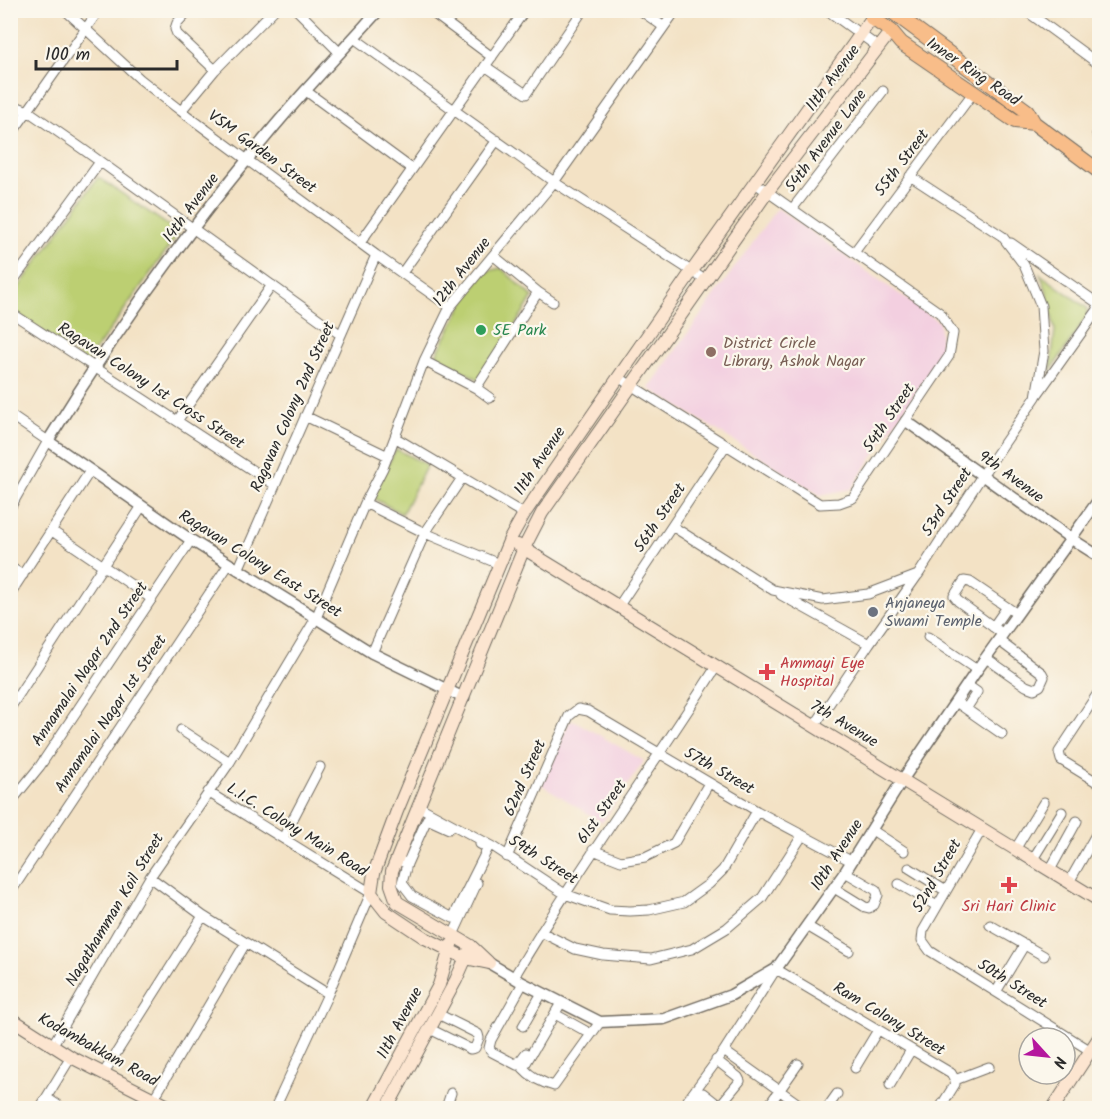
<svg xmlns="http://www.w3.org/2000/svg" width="1110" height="1119" viewBox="0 0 1110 1119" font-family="Kalam,sans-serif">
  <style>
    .built { fill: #f3cfe0 }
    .green { fill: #bccf72; stroke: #747d4e; stroke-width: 1.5 }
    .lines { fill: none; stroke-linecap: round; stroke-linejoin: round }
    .minor-casing { stroke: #716b61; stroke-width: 11 }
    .tertiary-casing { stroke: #716b61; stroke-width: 13 }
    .secondary-casing { stroke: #716b61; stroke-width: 14 }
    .primary-casing { stroke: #716b61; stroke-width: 16 }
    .minor { stroke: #fff; stroke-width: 9 }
    .tertiary { stroke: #fff; stroke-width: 10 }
    .secondary { stroke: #fce5d0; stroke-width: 12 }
    .primary { stroke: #f8bd89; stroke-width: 14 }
    .leisure-dot { fill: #2e9e5b; stroke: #fbf7ec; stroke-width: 2 }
    .education-dot { fill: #8d6e63; stroke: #fbf7ec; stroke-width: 2 }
    .worship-dot { fill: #6b7280; stroke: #fbf7ec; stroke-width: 2 }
    .health-dot { fill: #e0444e; stroke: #fbf7ec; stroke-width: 2 }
    .labels { text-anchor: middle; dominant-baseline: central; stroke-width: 4.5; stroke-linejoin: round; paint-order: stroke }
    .street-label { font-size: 16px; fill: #2b2b2b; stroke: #fbf7ec }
    .leisure-label { font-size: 16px; fill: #27864d; stroke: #fbf7ec; text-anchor: start }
    .education-label { font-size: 16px; fill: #785e54; stroke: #fbf7ec; text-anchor: start }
    .worship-label { font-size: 16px; fill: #5b616d; stroke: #fbf7ec; text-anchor: start }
    .health-label { font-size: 16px; fill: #be3a42; stroke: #fbf7ec; text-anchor: start }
  </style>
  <rect width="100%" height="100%" fill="#fbf7ec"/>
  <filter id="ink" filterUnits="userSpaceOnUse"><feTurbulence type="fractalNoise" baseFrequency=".0167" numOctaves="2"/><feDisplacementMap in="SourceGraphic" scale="12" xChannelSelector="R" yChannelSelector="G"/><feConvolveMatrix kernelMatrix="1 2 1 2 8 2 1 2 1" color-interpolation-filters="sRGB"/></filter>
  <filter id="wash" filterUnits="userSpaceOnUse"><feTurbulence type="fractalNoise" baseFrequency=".008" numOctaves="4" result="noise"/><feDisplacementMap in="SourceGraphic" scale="24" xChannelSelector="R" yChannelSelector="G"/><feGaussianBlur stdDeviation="1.35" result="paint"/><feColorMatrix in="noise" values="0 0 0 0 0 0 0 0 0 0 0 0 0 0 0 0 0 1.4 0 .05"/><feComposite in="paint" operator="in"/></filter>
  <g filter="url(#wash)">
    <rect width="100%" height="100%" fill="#f3e2c5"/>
    <path class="built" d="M777,208L939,322L942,353L851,489L820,495L649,388Z
      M575,721L644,761L602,822L542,785L569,722Z"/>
    <path class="green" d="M98,177L179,233L87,362L11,310V298Z
      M501,268L533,297L480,380L435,357L464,302L484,272Z
      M1040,274L1087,308V316L1050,372L1055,330L1046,289Z
      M396,449L427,465L402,514L371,497Z"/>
  </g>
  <g filter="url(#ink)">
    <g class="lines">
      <g class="minor-casing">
        <path id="minor" d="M65,10L140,79L181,111L376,255L450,307
          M189,10L177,23L175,29L177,34L215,70
          M297,10L340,53
          M429,10L492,57
          M640,10L664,27
          M827,10L878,47
          M1025,10L1100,65
          M354,38L554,182L705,280
          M485,66L526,94L583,10
          M306,91L412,169
          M10,104L28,111L84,150L341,335
          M181,111L215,70L274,10
          M1097,134L1100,130
          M10,136L99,10
          M793,208L883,91
          M360,243L525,10
          M1011,243L1096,302L1099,308L1037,395
          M855,251L973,93
          M402,273L497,140
          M10,285L100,162
          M538,292L553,302
          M10,312L275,485
          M424,361L476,388L538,292L494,256
          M618,377L820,504L839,503L853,498L949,356L953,333L940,313L755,183
          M476,388L490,398
          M10,415L48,441L10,508
          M305,416L388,456
          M177,421L272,285
          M396,438L524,514
          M365,503L425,533L499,564
          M672,526L773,590L823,600L868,594L918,575L983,474L1036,397L1044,351L1041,306L1024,265L1002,236L910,176
          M52,531L152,599
          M10,567L23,575
          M238,570L376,255
          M10,594L90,471
          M781,595L869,644L917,576
          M618,607L726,445
          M993,627L1007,607
          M1003,634L958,601L954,596L964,581L970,582L1017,614
          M928,637L977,670
          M372,653L425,533L462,478
          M986,658L1026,686L1034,689L1040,686L1044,677L1042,673L998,640
          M1100,690L1059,752L1061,760L1100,784
          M956,702L1002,734
          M10,708L142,506
          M966,709L977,692L967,685
          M815,725L869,644
          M181,730L230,762
          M208,792L371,893L328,994L275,1108
          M10,803L40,766L191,540
          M418,806L494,847L565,894L610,910L630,911L649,910L684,902L709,884L723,870L757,811
          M982,829L923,931L922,940L930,951L1091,1051
          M872,830L904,851
          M283,838L320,767
          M1016,848L1044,802
          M593,850L621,861L645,857L674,843L709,783
          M507,857L569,716L578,709L588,711L757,811L851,861
          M397,859L407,864L402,883L412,896L453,918L488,848L480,844
          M1033,859L1062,812
          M407,864L427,819L449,829
          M909,868L946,891
          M1050,870L1077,821
          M150,877L203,916L328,994
          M1069,882L1098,831
          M899,884L937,906
          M834,888L865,907L869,908L874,905L878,895L876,890L845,872
          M10,893L229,564
          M990,925L1044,956
          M807,926L849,951
          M541,932L575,949L603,955L651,959L692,949L727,928L762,898L802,836
          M453,935L477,883
          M514,977C577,870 650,771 716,667
          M523,983L491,1040L489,1048L492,1052L517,1065L526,1053
          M996,992L1025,944
          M561,1003L523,1068C531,1077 543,1083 554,1086L600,1022
          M555,1014L591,1034
          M523,1026L542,993
          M430,1029L470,1049L475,1048L479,1038L478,1034L438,1014
          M52,1046L150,877L230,762L316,618L365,503L383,468L424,361L450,307L554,182L676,10
          M724,1051L804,1108
          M855,1068L878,1030
          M103,1074L203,916
          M955,1080L989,1067
          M890,1085L911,1050
          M694,1097L712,1108
          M47,1098L62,1108
          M698,1099L703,1093L717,1104H721L740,1081L738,1077L716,1060
          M153,1100L245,944
          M40,1108L71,1057
          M446,1108L451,1093
          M682,1108L724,1051L776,969L951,1073L955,1080V1084L940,1108
          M767,1108L798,1064
          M827,1108L837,1094"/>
      </g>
      <g class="tertiary-casing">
        <path id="tertiary" d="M379,10C334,59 288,108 247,160C174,249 108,343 48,441L191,540L372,653L464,698
          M906,421L1070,538L1100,557
          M489,963L523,983L600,1022L664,1019L731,995L776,969L845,872L903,779L977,670L1100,498"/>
      </g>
      <g class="secondary-casing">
        <path id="secondary" d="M518,545L1100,901
          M488,962L471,946L397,902L391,885L392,871L397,859L524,548L542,513L768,191L891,31
          M489,963L465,958L425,938L386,912L371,893L374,873L397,811L510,539L524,514L692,271L872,18
          M10,1018L71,1057L172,1108
          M373,1108L439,985L451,945
          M387,1108L456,980L468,953
          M1053,1108L1100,1036"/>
      </g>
      <g class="primary-casing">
        <path id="primary" d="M877,10L872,18L891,31L901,43L1015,121L1034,123L1100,172
          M890,10L1027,111L1034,123"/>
      </g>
      <use href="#minor" class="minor"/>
      <use href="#tertiary" class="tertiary"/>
      <use href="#secondary" class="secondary"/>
      <use href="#primary" class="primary"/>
    </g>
  </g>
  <circle class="leisure-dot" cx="481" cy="330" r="6"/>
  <circle class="education-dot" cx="711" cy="352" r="6"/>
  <circle class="worship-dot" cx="873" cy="612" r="6"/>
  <g class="health-dot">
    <path d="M764 663h6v6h6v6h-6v6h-6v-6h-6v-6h6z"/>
    <path d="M1006 876h6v6h6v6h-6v6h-6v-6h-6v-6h6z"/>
  </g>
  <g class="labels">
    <g class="street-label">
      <text transform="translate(973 72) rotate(34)">Inner Ring Road</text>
      <text transform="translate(833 78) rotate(-53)">11th Avenue</text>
      <text transform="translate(826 141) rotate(-53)">54th Avenue Lane</text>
      <text transform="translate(262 152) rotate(36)">VSM Garden Street</text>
      <text transform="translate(902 163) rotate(-53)">55th Street</text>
      <text transform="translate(191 208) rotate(-53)">14th Avenue</text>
      <text transform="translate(462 272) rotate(-52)">12th Avenue</text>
      <text transform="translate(151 386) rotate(33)">Ragavan Colony 1st Cross Street</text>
      <text transform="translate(293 407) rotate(-66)">Ragavan Colony 2nd Street</text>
      <text transform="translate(889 418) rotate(-56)">54th Street</text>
      <text transform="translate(540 461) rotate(-56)">11th Avenue</text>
      <text transform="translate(1011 477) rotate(36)">9th Avenue</text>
      <text transform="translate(947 502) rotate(-57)">53rd Street</text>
      <text transform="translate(660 518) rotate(-56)">56th Street</text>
      <text transform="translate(260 564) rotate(32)">Ragavan Colony East Street</text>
      <text transform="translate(90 664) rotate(-56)">Annamalai Nagar 2nd Street</text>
      <text transform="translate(111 714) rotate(-56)">Annamalai Nagar 1st Street</text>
      <text transform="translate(844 724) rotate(31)">7th Avenue</text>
      <text transform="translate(719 771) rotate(30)">57th Street</text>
      <text transform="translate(525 778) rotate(-66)">62nd Street</text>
      <text transform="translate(602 812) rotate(-55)">61st Street</text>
      <text transform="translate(297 830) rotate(32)">L.I.C. Colony Main Road</text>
      <text transform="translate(837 855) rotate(-57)">10th Avenue</text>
      <text transform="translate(543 860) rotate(32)">59th Street</text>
      <text transform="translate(937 876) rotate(-60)">52nd Street</text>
      <text transform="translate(115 910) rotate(-59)">Nagathamman Koil Street</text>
      <text transform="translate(1012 984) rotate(32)">50th Street</text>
      <text transform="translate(889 1019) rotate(31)">Ram Colony Street</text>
      <text transform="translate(400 1023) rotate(-62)">11th Avenue</text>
      <text transform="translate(98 1050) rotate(29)">Kodambakkam Road</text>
    </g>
    <g class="leisure-label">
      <text x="493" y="330">5E Park</text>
    </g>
    <g class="education-label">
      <text x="723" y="343">District Circle<tspan x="723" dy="18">Library, Ashok Nagar</tspan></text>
    </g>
    <g class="worship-label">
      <text x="885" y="603">Anjaneya<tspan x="885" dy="18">Swami Temple</tspan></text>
    </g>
    <g class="health-label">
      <text x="780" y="663">Ammayi Eye<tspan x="780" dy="18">Hospital</tspan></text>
      <text x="1009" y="906" text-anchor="middle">Sri Hari Clinic</text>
    </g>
  </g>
  <rect width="1110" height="1119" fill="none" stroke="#fbf7ec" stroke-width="36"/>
  <g transform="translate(1047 1056) rotate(117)"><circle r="28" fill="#fbf7ec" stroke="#a8a59f" stroke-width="1.5"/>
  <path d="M0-4.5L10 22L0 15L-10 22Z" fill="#b5179e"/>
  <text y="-9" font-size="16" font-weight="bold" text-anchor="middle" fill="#2b2b2b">N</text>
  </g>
  <path d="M36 60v9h141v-9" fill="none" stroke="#2b2b2b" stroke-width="3"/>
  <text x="45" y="60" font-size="18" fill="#2b2b2b" stroke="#fbf7ec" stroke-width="4.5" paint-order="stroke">100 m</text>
</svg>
